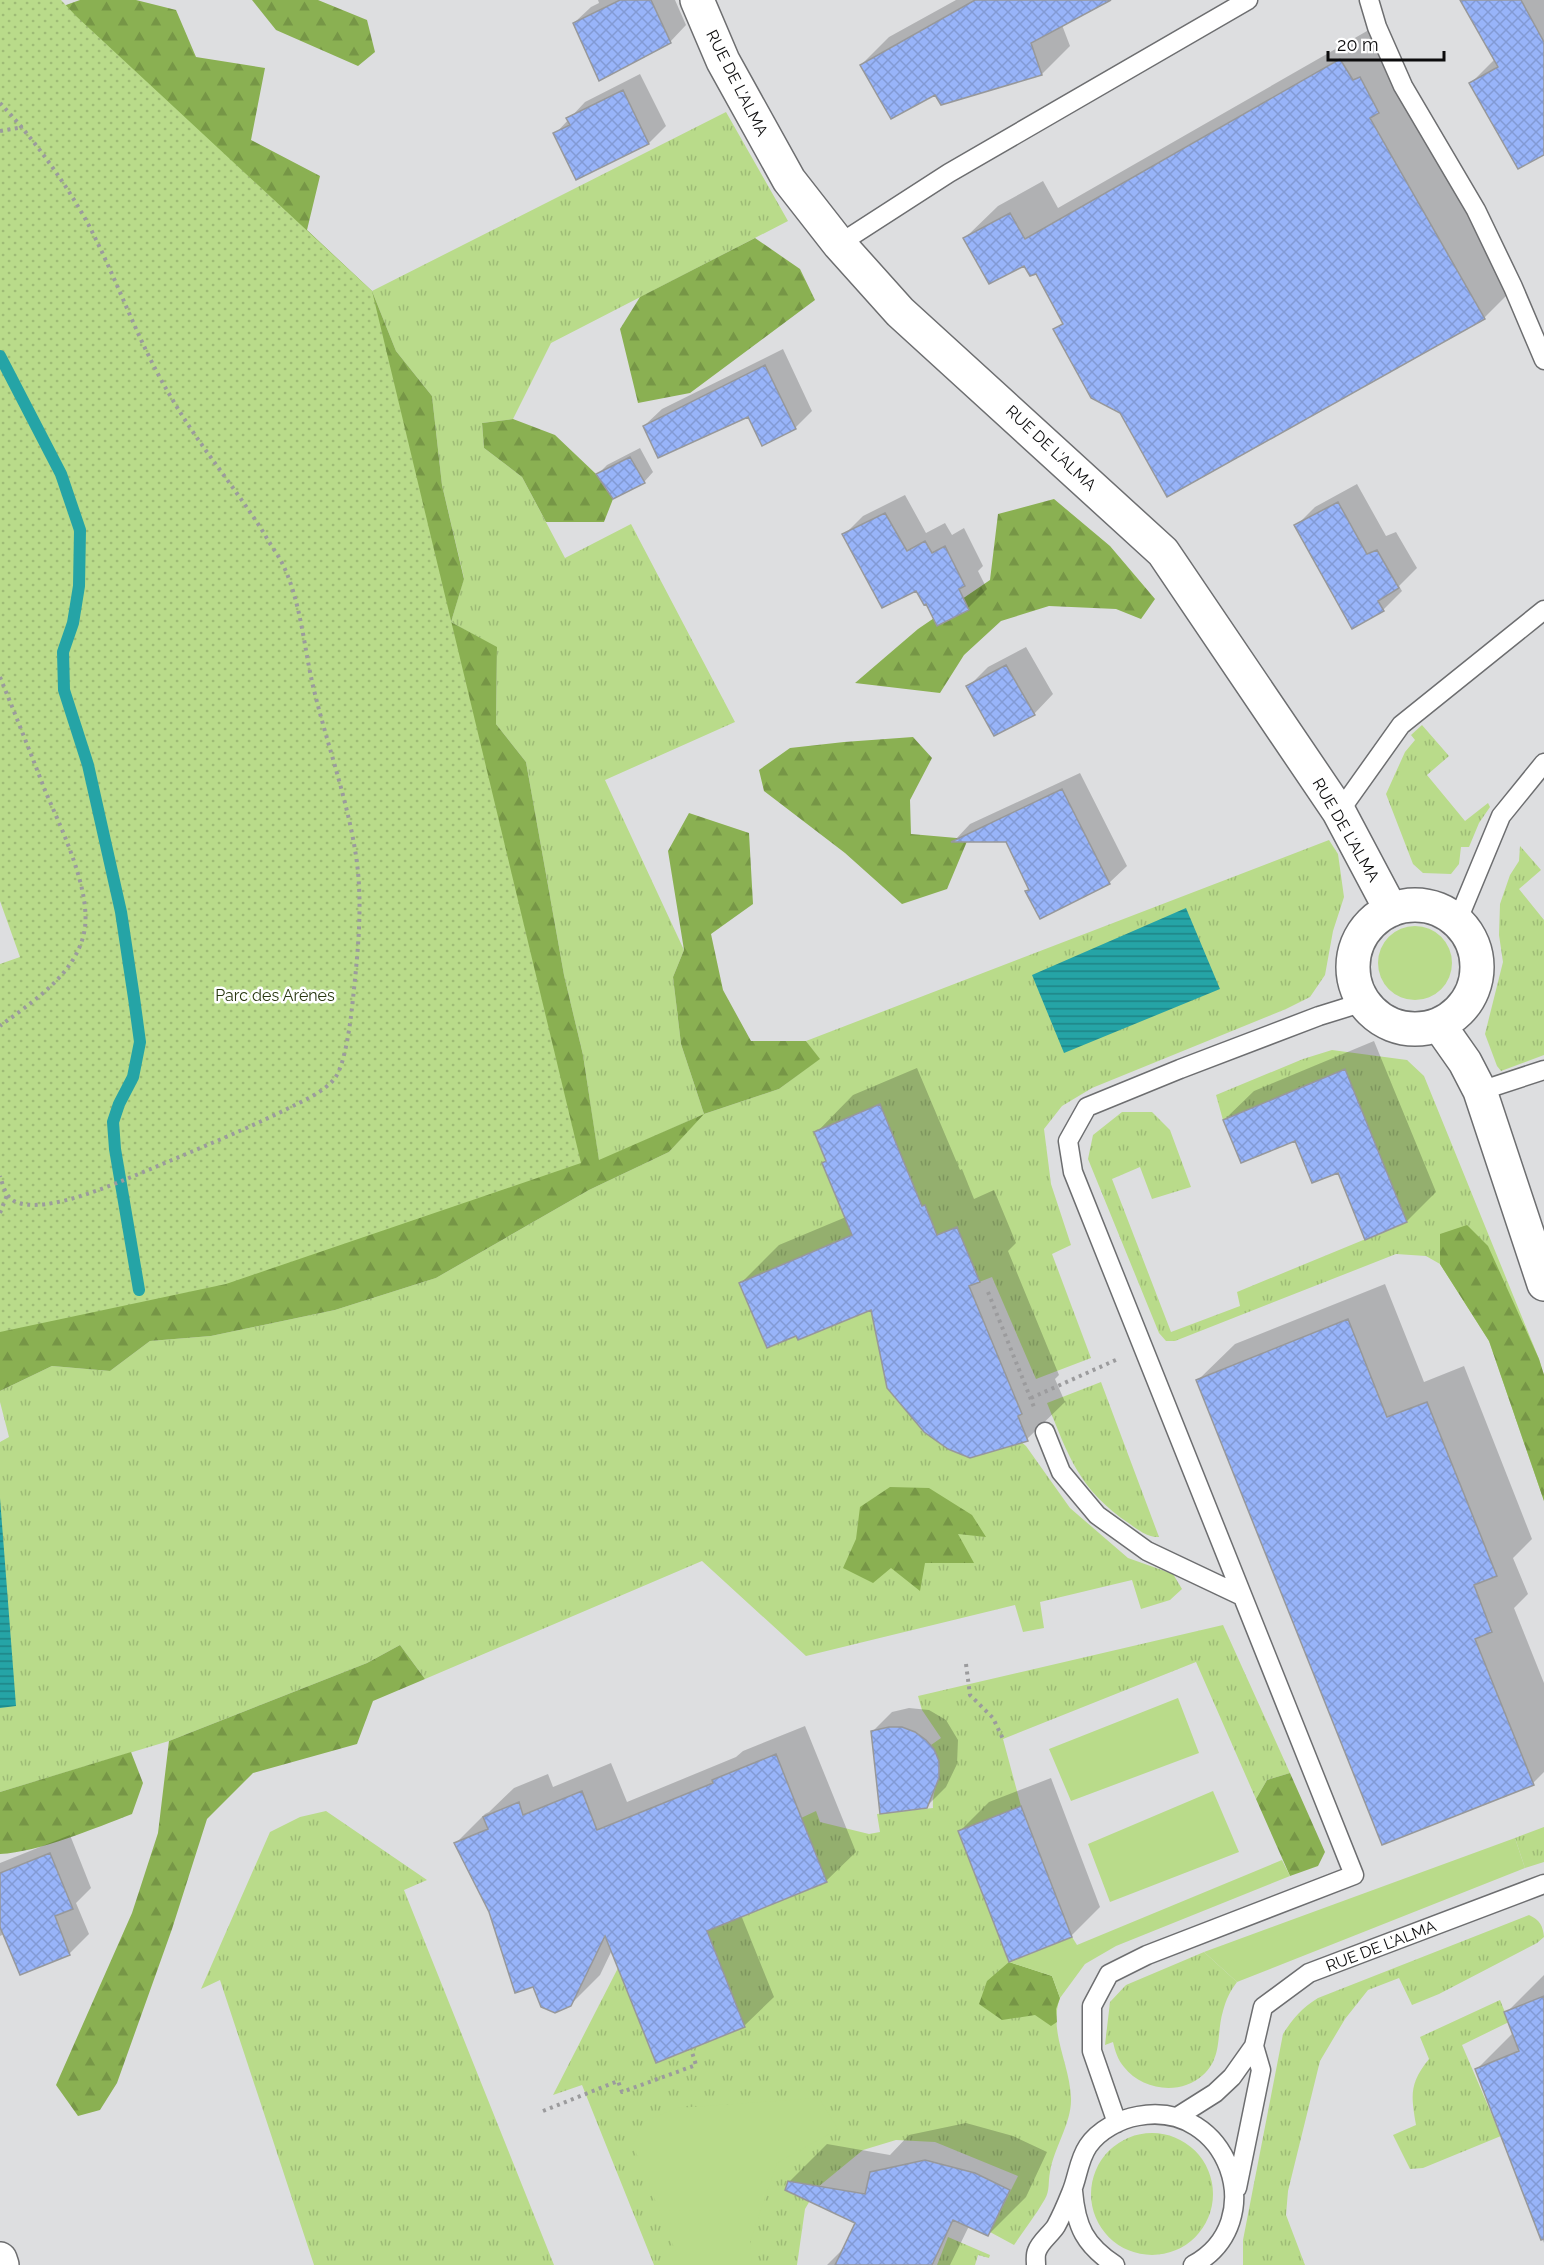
<svg xmlns="http://www.w3.org/2000/svg" width="1544" height="2265" viewBox="0 0 1544 2265" font-family="Raleway,sans-serif">
  <style>
    .grass { fill: url(#grass-tufts) }
    .forest { fill: url(#forest-firs) }
    .park { fill: url(#park-dots) }
    .garden { fill: #b9db8a }
    .water { fill: url(#water-rules) }
    .shadow { fill: #0003 }
    .lines { fill: none; stroke-linecap: round; stroke-linejoin: round }
    .stream { stroke: #25a4a6; stroke-width: 12 }
    .building { fill: url(#building-cross-hatch); stroke: #97989a; stroke-width: 1.5 }
    .service-casing { stroke: #6d6e70; stroke-width: 21 }
    .minor-casing { stroke: #6d6e70; stroke-width: 36 }
    .path { stroke: #9b9b9d; stroke-width: 4; stroke-dasharray: 3 4.5; stroke-linecap: butt }
    .service { stroke: #fff; stroke-width: 18 }
    .minor { stroke: #fff; stroke-width: 33 }
    .labels { text-anchor: middle; dominant-baseline: central; stroke-width: 5; stroke-linejoin: round; paint-order: stroke }
    .street-label { font-size: 16px; fill: #0c0c0d; stroke: #fff }
    .park-label { font-size: 16px; fill: #283710; stroke: #fff }
  </style>
  <defs>
    <pattern id="grass-tufts" width="24" height="20" patternUnits="userSpaceOnUse" patternTransform="scale(1.5)"><rect width="24" height="20" fill="#b9db8a"/><path d="M3 7l-1-3M5 7V3M7 7l1-3M15 17l-1-3M17 17v-4M19 17l1-3" fill="none" stroke="#9ebb76"/></pattern>
    <pattern id="forest-firs" width="22" height="20" patternUnits="userSpaceOnUse" patternTransform="scale(1.5)"><rect width="22" height="20" fill="#8ab052"/><path d="M5 1l3.5 6h-7zM16 11l3.5 6h-7z" fill="#769646"/></pattern>
    <pattern id="park-dots" width="8" height="8" patternUnits="userSpaceOnUse" patternTransform="scale(1.5)"><rect width="8" height="8" fill="#b9db8a"/><path d="M2 2h.1M6 6h.1" fill="none" stroke="#9ebb76" stroke-width="1.8" stroke-linecap="round"/></pattern>
    <pattern id="water-rules" width="6" height="5" patternUnits="userSpaceOnUse" patternTransform="scale(1.5)"><rect width="6" height="5" fill="#25a4a6"/><path d="M0 2.5h6" fill="none" stroke="#1e8486"/></pattern>
    <pattern id="building-cross-hatch" width="8" height="8" patternUnits="userSpaceOnUse" patternTransform="scale(1.5)"><rect width="8" height="8" fill="#98b4f9"/><path d="M0 0l8 8M0 8l8-8" fill="none" stroke="#829ad4"/></pattern>
  </defs>
  <rect width="100%" height="100%" fill="#dddee0"/>
  <path class="grass" d="M726,112L788,221L551,343L513,419L482,423L484,448L522,477L565,558L631,524L735,722L605,780L684,950L673,977L681,1044L704,1114L779,1089L819,1059L806,1041L1329,840L1338,854L1344,897L1333,931L1325,975L1310,997L1286,1009L1092,1088L1062,1106L1044,1129L1051,1184L1071,1245L1052,1254L1091,1358L1036,1379L992,1277L969,1286L943,1376L1026,1446L1070,1508L1128,1558L1173,1574L1182,1589L1170,1600L1141,1609L1132,1580L1040,1602L1044,1628L1023,1632L1015,1605L806,1656L702,1561L425,1679L400,1645L367,1663L169,1741L0,1792V1442L9,1437L0,1402V1391L52,1366L110,1371L150,1341L211,1336L335,1310L436,1278L589,1190L669,1152L702,1115L599,1161L583,1055L564,975L526,762L496,724L497,648L451,622L464,578L442,485L432,396L396,351L372,291Z
    M1422,725L1449,756L1427,775L1465,821L1488,803L1490,807L1479,823L1469,847H1461L1459,864L1451,874L1423,873L1413,864L1386,794L1405,752L1415,740L1411,735Z
    M1520,846L1541,870L1519,889L1544,920V1055L1501,1071L1497,1066L1485,1034L1503,962L1499,935L1500,904L1510,875L1519,861Z
    M1332,1050L1407,1060L1424,1076L1539,1359L1544,1375V1501L1489,1341L1440,1264L1426,1256L1396,1254L1175,1341H1166L1159,1333L1088,1159L1093,1135L1122,1112H1152L1170,1130L1191,1187L1152,1199L1140,1167L1112,1179L1171,1332L1240,1306L1237,1292L1407,1222L1345,1069L1223,1120L1216,1095L1303,1059Z
    M1101,1382L1159,1537C1149,1538 1138,1530 1130,1524C1079,1490 1069,1457 1047,1403Z
    M1223,1625L1290,1773L1267,1780L1256,1799L1196,1662L1003,1739L1021,1806L958,1831L1009,1962L1052,1976L1060,1998C1048,2031 1070,2064 1071,2098C1072,2123 1054,2147 1050,2172C1048,2182 1050,2190 1045,2199C1036,2215 1024,2230 1014,2245L990,2232L1018,2176L935,2142L896,2140L863,2150L818,2187L805,2209L797,2265H654L582,2085L553,2095L618,1968L656,2063L745,2027L707,1931L827,1882L801,1818L816,1811L820,1822L869,1834L880,1832L877,1814L933,1808C931,1783 950,1771 931,1745L941,1738L922,1710L918,1696Z
    M326,1811L427,1880L404,1890L554,2265H314L220,1980L201,1989L270,1832L300,1817Z
    M1544,1827V1862L1525,1868L1515,1838Z
    M1529,1915C1540,1920 1543,1926 1544,1937L1537,1943L1439,1994L1412,2005L1399,1978L1368,1990L1345,2019L1320,2061L1288,2191L1286,2215L1305,2265H1243V2240L1283,2034C1293,2018 1302,2008 1318,1998Z
    M1204,1952L1237,1982C1230,1991 1226,2000 1223,2011C1216,2034 1223,2057 1203,2075C1180,2096 1142,2090 1124,2067C1118,2060 1115,2051 1113,2042L1105,2045L1110,2002L1126,1985Z
    M1500,2000L1509,2022L1462,2045L1501,2136L1423,2168L1410,2169L1393,2135L1416,2125C1411,2095 1409,2084 1429,2059L1420,2037Z
    M1091 2194a61 61 0 1 1 122 0a61 61 0 1 1-122 0Z
    M948,2237L990,2255L989,2258L978,2255L975,2265H937Z"/>
  <path class="forest" d="M80,0H136L176,10L196,57L265,68L251,140L320,176L307,230L372,291L396,351L432,396L442,485L464,579L451,622L497,647L496,724L526,762L564,975L583,1055L599,1160L704,1114L681,1044L673,977L684,950L668,851L689,813L749,833L753,904L711,934L723,990L751,1041H806L820,1059L779,1089L704,1114L669,1152L589,1190L436,1278L335,1310L211,1336L150,1341L110,1371L52,1366L0,1391V1196L19,1199L66,5Z
    M252,0H318L367,20L375,52L358,66L276,30Z
    M755,238L800,269L815,300L690,393L638,403L620,329L640,297Z
    M513,419L555,435L596,474L613,499L604,522H546L522,477L484,448L482,423Z
    M1054,499L1110,546L1155,599L1141,619L1116,609L1049,606L1001,621L964,655L940,693L855,683L918,629L990,580L998,514Z
    M913,737L932,758L910,800L911,834L968,839L947,889L902,904L845,853L764,791L759,770L790,748L844,742Z
    M1467,1225L1488,1246L1539,1359L1544,1375V1501L1489,1341L1440,1264V1234Z
    M890,1487L929,1488L972,1515L986,1537L958,1534L974,1563H925L920,1591L891,1568L873,1583L843,1568L856,1539L860,1507Z
    M400,1645L425,1679L373,1701L357,1744L253,1773L207,1819L172,1929L117,2083L100,2110L78,2116L56,2085L132,1913L158,1833L169,1741L367,1663Z
    M131,1752L143,1783L132,1814C95,1828 39,1852 0,1854V1792Z
    M1290,1773L1325,1852L1318,1866L1290,1876L1256,1799L1267,1780Z
    M1009,1962L1052,1976L1060,1998L1056,2009L1057,2022L1051,2026L1035,2015L1002,2020L979,2004L987,1981Z"/>
  <path class="park" d="M0,0H61L76,16L372,291L581,1163L226,1284L0,1332V964L20,957L0,901Z"/>
  <path class="garden" d="M1378 963a37 37 0 1 1 74 0a37 37 0 1 1-74 0Z
    M1178,1698L1199,1753L1071,1801L1049,1749Z
    M1213,1791L1239,1852L1110,1902L1088,1844Z
    M1515,1838L1525,1868L1237,1982L1204,1952Z
    M1282,1860L1290,1876L1116,1946L1085,1964L1060,1998L1052,1976L1009,1962L1072,1937L1077,1945Z
    M819,2098L838,2129L777,2163L750,2242L752,2265H681L633,2145L645,2121L677,2108Z"/>
  <path class="water" d="M1186,908L1220,989L1064,1053L1032,975Z
    M0,1498L16,1706L0,1708Z"/>
  <path class="shadow" d="M598,0H675L686,25L670,42L574,23L591,7L599,3Z
    M956,0H1101L1062,25L1070,46L1042,74L942,104L936,93L861,65L889,37Z
    M1462,0H1544V153L1471,83L1495,59Z
    M1374,27L1393,45L1411,79L1403,86L1517,285L1484,318L1121,412L1055,330L1063,322L1036,272L1025,264L965,238L998,206L1043,181L1058,208Z
    M640,74L666,126L649,143L577,178L555,134L585,102Z
    M783,349L812,411L795,428L749,415L644,426L662,409Z
    M640,448L653,472L644,482L598,474L607,465Z
    M1357,484L1386,536L1396,532L1417,568L1399,586L1402,591L1383,610L1352,627L1296,526L1315,507Z
    M905,495L926,533L945,523L952,535L964,528L983,566L978,571L987,589L968,608L927,603L917,589L844,535L863,516Z
    M1026,647L1053,694L1034,714L968,687L988,667Z
    M1080,773L1127,866L1109,883L1027,892L1030,889L1007,840H955L970,824Z
    M1374,1041L1436,1192L1407,1221L1296,1139L1224,1120L1254,1091Z
    M917,1068L960,1170L962,1169L974,1199L994,1190L1016,1243L1008,1251L1059,1375L1055,1379L1065,1402L1027,1439L872,1308L741,1283L779,1245L846,1217L823,1164L827,1160L816,1133L853,1095Z
    M1385,1284L1424,1382L1464,1366L1532,1539L1513,1558L1528,1594L1514,1608L1544,1683V1772L1533,1783L1198,1380L1235,1344Z
    M909,1708L929,1710L946,1720L958,1740L957,1764L946,1787L926,1807L872,1732L892,1712Z
    M805,1726L856,1852L826,1881L741,1915L774,1997L744,2026L612,1950L600,1975L570,2005L533,1985L490,1912L456,1843L485,1814L489,1812L514,1788L548,1774L553,1787L611,1763L627,1802L736,1757L743,1751Z
    M1051,1778L1100,1907L1071,1936L960,1831L989,1802Z
    M70,1835L91,1888L76,1903L89,1934L69,1954L4,1934L0,1936V1863Z
    M1544,1975V2243L1477,2069L1514,2032L1506,2013Z
    M966,2123L1013,2136L1047,2152L1026,2197L988,2235L969,2226L950,2265H827L845,2247L857,2222L789,2182L827,2144L890,2155L909,2135Z"/>
  <g class="lines">
    <path class="stream" d="M0,356L61,474L80,530L79,586L73,623L63,652L64,690L88,765L121,912L134,998L140,1042L133,1077L119,1104L113,1122L115,1149L139,1290"/>
  </g>
  <path class="building" d="M620,0H651L671,43L599,81L573,23Z
    M975,0H1111L1031,43L1042,75L941,105L935,95L891,119L860,65Z
    M1460,0H1521L1544,42V155L1518,169L1469,83L1498,67Z
    M1340,59L1353,80L1360,77L1379,113L1370,118L1485,319L1167,497L1120,413L1091,398L1053,329L1063,324L1036,274L1030,276L1024,266L989,284L963,238L1010,213L1025,239Z
    M623,90L649,144L576,180L553,133L570,125L566,118Z
    M765,365L796,429L762,446L748,417L658,458L643,426Z
    M630,457L645,483L613,499L596,474Z
    M1338,502L1367,554L1377,550L1399,588L1378,601L1384,611L1352,629L1294,525Z
    M885,513L907,551L925,541L932,553L945,546L965,586L959,589L969,610L937,626L926,604L924,605L916,591L882,608L842,534Z
    M1006,665L1035,715L994,736L966,686Z
    M1062,789L1110,884L1040,919L1025,891L1029,890L1006,842H951Z
    M1345,1069L1407,1222L1365,1240L1338,1173L1312,1183L1295,1141L1241,1163L1223,1120Z
    M880,1104L922,1206L925,1205L937,1235L957,1227L980,1282L969,1286L1022,1414L1018,1416L1028,1441L970,1458L948,1449L924,1432L887,1388L871,1310L798,1340L796,1336L767,1348L739,1283L852,1235L822,1163L826,1161L814,1132Z
    M1348,1319L1387,1417L1427,1402L1497,1576L1474,1585L1492,1632L1475,1639L1534,1785L1382,1845L1196,1380Z
    M889,1727H902L915,1732L926,1740L934,1749L939,1761V1778L927,1808L880,1814L871,1731Z
    M776,1754L827,1882L707,1931L745,2027L656,2063L605,1936L571,2006L555,2013L541,2007L533,1987L515,1993L489,1912L454,1843L488,1829L483,1817L519,1802L523,1815L582,1791L597,1830L713,1783L712,1780Z
    M1021,1806L1072,1937L1009,1962L958,1831Z
    M50,1853L73,1909L55,1916L70,1955L20,1975L0,1927V1873Z
    M1544,1996V2239L1541,2240L1475,2069L1519,2051L1504,2012Z
    M925,2160L975,2173L1010,2190L988,2236L953,2220L932,2265H835L855,2223L785,2190L788,2181L865,2194L870,2172Z"/>
  <g class="lines">
    <g class="service-casing">
      <path id="service" d="M1369,0L1377,27L1403,86L1476,210L1513,287L1544,360
        M839,244L949,173L1248,0
        M1339,812L1401,725L1544,610
        M1457,922L1501,816L1544,763
        M1480,1091L1544,1070
        M1045,1432L1061,1472L1097,1515L1147,1551L1242,1596
        M1177,2117L1215,2093L1232,2077L1254,2046L1263,2007L1309,1973L1544,1884
        M1117,2123L1092,2051V2006L1109,1974L1147,1955L1354,1875L1073,1172L1068,1141L1087,1107L1180,1069L1319,1016L1364,1002
        M1237,2188L1261,2070L1254,2046
        M1073,2191C1076,2227 1085,2245 1115,2265
        M1036,2265C1036,2261 1035,2255 1037,2251C1040,2242 1051,2234 1056,2226C1062,2215 1067,2203 1071,2193C1078,2177 1078,2161 1088,2146C1099,2130 1120,2119 1138,2116C1228,2099 1272,2222 1193,2265"/>
    </g>
    <g class="minor-casing">
      <path id="minor" d="M697,0L723,61L789,180L839,244L900,312L1163,552L1339,812L1391,910
        M1353 967a62 62 0 1 1 124 0a62 62 0 1 1-124 0Z
        M1439,1025L1465,1062L1480,1091L1544,1284
        M0,2259L2,2265"/>
    </g>
    <path class="path" d="M0,103C33,138 62,178 86,220C117,278 137,341 171,397C199,446 236,488 265,535C271,546 279,556 284,567C301,604 304,647 313,686C327,745 349,803 357,863C363,911 357,960 352,1008C350,1025 345,1064 335,1078C325,1091 307,1099 293,1106C247,1129 200,1148 153,1168C123,1180 45,1217 14,1201C5,1196 3,1185 0,1176
      M0,131L23,127
      M0,677C15,714 30,751 44,788C60,826 93,892 84,933C75,975 32,1002 0,1026
      M0,1213L7,1195
      M988,1292L1034,1407
      M1031,1398L1118,1359
      M966,1664L970,1695L993,1718L1003,1739
      M543,2111L618,2081L622,2092L696,2065L691,2049"/>
    <use href="#service" class="service"/>
    <use href="#minor" class="minor"/>
  </g>
  <g class="labels">
    <g class="street-label">
      <text transform="translate(737 83) rotate(63)">RUE DE L'ALMA</text>
      <text transform="translate(1051 448) rotate(43)">RUE DE L'ALMA</text>
      <text transform="translate(1346 830) rotate(60)">RUE DE L'ALMA</text>
      <text transform="translate(1381 1946) rotate(-21)">RUE DE L'ALMA</text>
    </g>
    <g class="park-label">
      <text x="275" y="995">Parc des Arènes</text>
    </g>
  </g>
  <path d="M1328 51v9h116v-9" fill="none" stroke="#0c0c0d" stroke-width="3"/>
  <text x="1337" y="51" font-size="18" fill="#0c0c0d" stroke="#ffffff" stroke-width="4.5" paint-order="stroke">20 m</text>
</svg>
